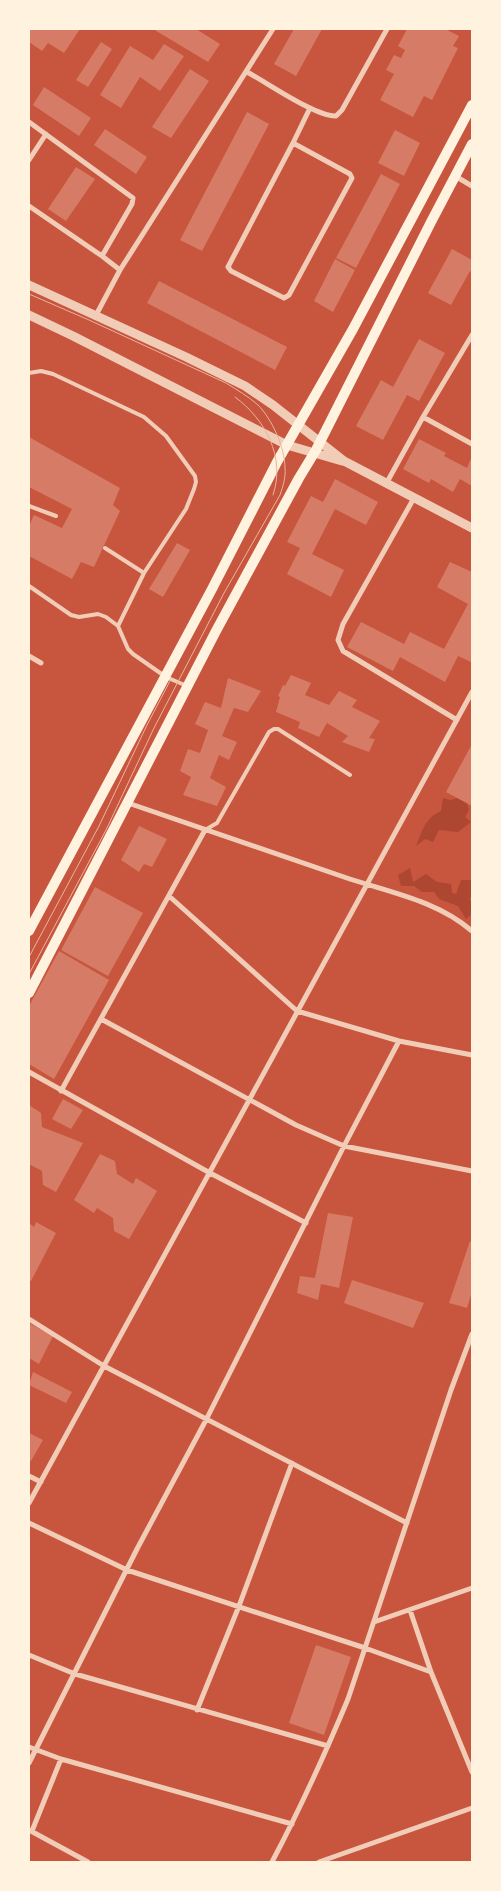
<svg xmlns="http://www.w3.org/2000/svg" width="501" height="1891" viewBox="0 0 501 1891" font-family="'Titillium Web',sans-serif">
  <style>
    .green { fill: #ae4732 }
    .building { fill: #d67c66 }
    .lines { fill: none; stroke-linecap: round; stroke-linejoin: round }
    .service { stroke: #f1ccb7; stroke-width: 4 }
    .minor { stroke: #f1ccb7; stroke-width: 5 }
    .tertiary { stroke: #f1ccb7; stroke-width: 9 }
    .secondary { stroke: #fff3e0; stroke-width: 10 }
    .tram { stroke: #e9b49f; stroke-width: 1 }
  </style>
  <rect width="100%" height="100%" fill="#c8553d"/>
  <path class="green" d="M464,796L469,810L465,817L471,822L458,832L439,830L433,842L425,839L416,846C422,831 425,818 441,811L443,798L451,800Z
    M410,868L413,882L426,874L437,882L451,884L452,893L456,894L461,880H472V897L469,898L472,904V914L466,919L458,906L439,899L434,892H422L414,886H401L398,875Z"/>
  <path class="building" d="M29,29H80L64,53L48,43L42,51L29,42Z
    M153,29H196L220,44L208,62Z
    M294,29H322L296,76L274,64Z
    M407,29H445L459,36L453,46L458,48L432,100L424,96L413,117L380,100L394,74L386,70L394,55L401,58L405,50L398,46Z
    M101,42L112,49L88,87L76,80Z
    M164,44L184,56L160,91L140,77L121,108L100,95L130,46L153,60Z
    M190,69L209,81L171,138L152,127Z
    M44,87L91,118L79,136L33,105Z
    M247,112L269,124L202,251L180,240Z
    M105,129L147,157L136,174L94,145Z
    M395,130L420,143L404,176L378,163Z
    M76,167L95,179L66,221L48,209Z
    M381,174L400,184L356,268L336,258Z
    M452,249L472,260V273L470,271L451,305L428,293Z
    M335,259L355,270L333,312L314,301Z
    M159,281L287,347L275,370L147,303Z
    M419,339L445,353L419,401L407,395L383,440L356,426L381,380L393,387Z
    M29,437L120,488L113,505L120,511L94,567L81,562L72,579L29,556V526L34,515L62,528L72,509L29,487Z
    M419,439L446,453L444,456L467,468L472,456V486L460,479L453,492L431,479L429,483L403,469Z
    M335,479L378,502L366,525L335,509L312,554L344,570L331,597L287,574L300,548L287,542L311,496L323,502Z
    M177,543L190,550L163,597L149,589Z
    M450,562L472,572V659L471,662L458,656L445,682L400,657L393,671L347,647L361,622L404,644L410,632L444,649L468,604L437,587Z
    M291,675L311,683L305,695L329,705L339,691L357,700L352,707L380,721L369,738L375,739L369,752L342,742L348,736L327,723L319,737L298,728L300,722L276,712L280,697L278,696L283,685L285,686Z
    M228,678L261,691L248,712L234,708L222,736L237,742L229,760L219,755L210,778L226,787L217,806L183,795L191,777L180,771L188,749L200,753L208,730L195,724L205,702L221,708Z
    M472,744V806L446,792Z
    M139,826L167,839L152,867L144,864L139,872L121,860Z
    M95,887L143,913L108,976L61,950Z
    M59,951L109,980L54,1079L29,1064V1006Z
    M63,1099L83,1110L71,1129L52,1119Z
    M29,1105L41,1113L42,1127L83,1143L56,1192L43,1185L42,1171L29,1164Z
    M100,1154L115,1161L117,1174L133,1184L136,1178L157,1191L129,1239L114,1231L113,1218L97,1208L94,1213L74,1200Z
    M328,1213L353,1217L339,1288L321,1284L318,1300L297,1293L300,1276L315,1278Z
    M36,1222L56,1233L31,1281L29,1280V1223L34,1227Z
    M470,1241L472,1242V1292L467,1308L449,1303Z
    M352,1280L424,1303L413,1328L344,1303Z
    M29,1323L53,1336L39,1364L29,1358Z
    M33,1372L72,1392L66,1403L29,1385Z
    M29,1433L43,1440L31,1461L29,1460Z
    M316,1645L351,1657L324,1735L289,1723Z"/>
  <g class="lines">
    <path class="service" d="M29,373L41,371L53,374L144,417L166,436L195,476L196,482L194,489L186,509L144,573
      M29,506L56,516
      M105,548L144,573L118,626
      M29,586L71,615L79,617L98,614L106,617L118,626L128,649L133,654L166,677L187,686
      M205,830L217,823L269,732L274,729H278L350,775"/>
    <path class="minor" d="M247,72C266,82 316,117 336,116L342,110L387,29
      M29,122L133,198L132,204L102,256
      M293,143L350,174L352,178L289,295L284,298L231,271L228,267Z
      M293,143L310,108
      M29,160L46,134
      M455,176L472,186
      M29,206L102,256L120,270
      M95,317L120,270L273,29
      M423,417L472,444
      M386,484L423,417L472,335
      M414,498L343,624L338,640L343,651L457,720
      M29,656L41,663
      M128,803C200,828 272,853 344,877C388,892 436,900 472,931
      M169,896L297,1011L399,1041L472,1055
      M101,1019L296,1125L344,1146L472,1171
      M29,1072L210,1173L306,1223
      M61,1091L205,830
      M29,1319L104,1366L407,1523
      M29,1476L41,1482
      M29,1503L472,692
      M29,1523L127,1570L365,1648L431,1672
      M410,1610L431,1672L472,1772
      M374,1622L472,1588
      M29,1655L75,1674L328,1746
      M197,1710L239,1606L292,1463
      M29,1747L61,1759L292,1824
      M29,1763L137,1549L206,1420L344,1146L399,1041
      M29,1830L88,1862
      M32,1831L61,1759
      M272,1862C300,1809 325,1754 348,1699L451,1390L472,1334
      M319,1862L472,1808"/>
    <path class="tertiary" d="M29,285L186,357L245,386L273,405L344,461L472,528
      M29,315L73,336L287,445L342,461"/>
    <path class="secondary" d="M29,931L212,589L277,462L353,329L472,105
      M29,993L216,631L299,478L316,450L431,222L472,144"/>
    <path class="tram" d="M29,294L89,320L226,383C237,390 248,396 258,405C272,419 285,448 285,468C286,477 283,486 280,495L224,593L154,728L106,830L29,974
      M235,397C265,419 286,457 273,495
      M29,957L99,826L147,725L170,681"/>
  </g>
  <rect width="501" height="1891" fill="none" stroke="#fff3e0" stroke-width="60"/>
</svg>
